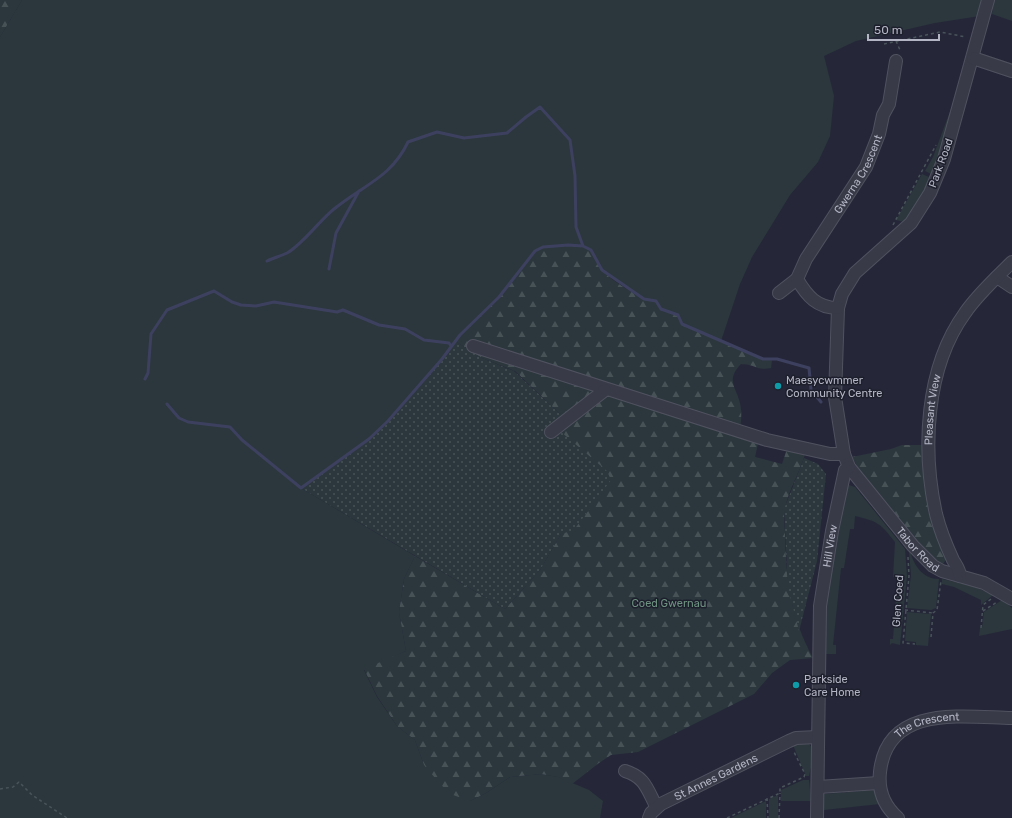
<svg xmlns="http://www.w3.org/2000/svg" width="1012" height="818" viewBox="0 0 1012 818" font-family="Rubik,sans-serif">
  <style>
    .grass { fill: #2b373d }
    .forest { fill: url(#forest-firs) }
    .park { fill: url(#park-dots) }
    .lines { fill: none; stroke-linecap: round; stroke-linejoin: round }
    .stream { stroke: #3d415f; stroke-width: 3 }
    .minor-casing { stroke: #515260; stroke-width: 14 }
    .path { stroke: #49535a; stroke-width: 1.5; stroke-dasharray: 3 3; stroke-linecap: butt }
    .minor { stroke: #383a48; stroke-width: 12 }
    .culture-dot { fill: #0f9aa8; stroke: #1e1f2d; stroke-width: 1.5 }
    .labels { text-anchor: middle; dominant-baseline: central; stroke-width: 3; stroke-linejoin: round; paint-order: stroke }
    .street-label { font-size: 11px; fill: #b4b5c4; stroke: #1e1f2d }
    .poi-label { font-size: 11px; fill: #b4b5c4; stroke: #1e1f2d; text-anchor: start }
    .park-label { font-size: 11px; fill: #6e9281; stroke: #1e1f2d }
  </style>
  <defs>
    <pattern id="forest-firs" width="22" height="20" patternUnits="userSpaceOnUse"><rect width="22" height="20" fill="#2b373d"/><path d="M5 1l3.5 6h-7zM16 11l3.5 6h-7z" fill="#475257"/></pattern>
    <pattern id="park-dots" width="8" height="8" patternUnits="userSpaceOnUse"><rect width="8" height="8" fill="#2b373d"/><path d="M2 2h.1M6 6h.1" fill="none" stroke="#475257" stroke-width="1.8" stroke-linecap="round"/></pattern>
  </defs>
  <rect width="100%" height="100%" fill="#252738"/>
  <path class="grass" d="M22,0H981L980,16L935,23L856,41L824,56L834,96L830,136L818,162L790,195L752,257L740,284L721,341L682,324L678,315L661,309L656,301L644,299L602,270L591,250L535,251L499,297L451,346L442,359L388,421L369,439L301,488L415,556L404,579L399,612L406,651L364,670L377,697L397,726L415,740L424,765L470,801L486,793L510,777L541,774L558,777L589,790L603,801L600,818H0V37Z
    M994,0H1012V21L992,14Z
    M952,106H953L938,159L931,174L925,171L933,157Z
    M922,174L929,177L921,201L904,222L896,220Z
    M849,485L855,487L905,549L907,576L900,645L892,643L890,645V639H893L897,583V578L893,577L895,542C880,523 879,522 855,516L854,529H850L844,568H841L833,645H836V654H825L824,622L827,592L847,488Z
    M910,551C914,566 923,579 939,579L936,608L931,610L907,608L911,575L909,552Z
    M942,579L973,586L993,595L981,605V600L954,587L942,584Z
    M1002,600L1012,608V629L979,636L980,628H982L984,612Z
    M907,612L931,614L928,646L916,645V642L905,641Z
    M805,742C819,747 811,765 809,776H806L793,745Z
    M803,780H809L811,801H781V790Z
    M875,790L880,804L824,810V794Z
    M778,795V818H769V799Z
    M766,801V818H731Z"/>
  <path class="forest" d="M0,0H22L0,37Z
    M568,245C601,247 586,252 602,270C613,282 640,299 656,301L661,309L678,315L682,324L763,359H772L771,368C756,371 755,364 741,364C723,382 740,390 741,410C742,419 740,429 738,438L758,443L755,457L782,464L787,449L805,454C800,472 789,489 785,508C783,516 785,527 785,535C786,580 791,618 813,658L790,660L772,673L754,694L638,752L611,755L599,763L572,784L558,777L541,774L510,777L486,793L470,801L453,795L441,785L424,765L415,740L397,726L377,696L364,669L406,651L399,612L404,579L415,556L505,609L540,570L561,534L560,414L515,371L482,358L455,341L499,297L535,251L543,247Z
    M902,445H923L925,487L929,514L945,556V561L943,564L937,562L911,534L861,473L852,457L891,449Z"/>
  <path class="park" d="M455,341L482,358L514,371L560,414V431L607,471L611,480L574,530L561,534L540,570L505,609L301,488C324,472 349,456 370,438C402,410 430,374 455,341Z
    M804,458L818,464L826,474L817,561L799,631L788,588L784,509Z"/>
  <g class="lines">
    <path class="stream" d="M267,261C273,258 281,256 287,253C302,245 320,220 334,209C363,185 391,178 408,142L437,132L464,138L507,133L526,117L540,107L570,140L575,176L576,227L583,246
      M329,269L336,233L359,191
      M145,379L148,373L151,334L167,310L214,291L232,302L241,305L256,306L274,302L337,312L343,310L379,325L405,329L424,340L449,343L451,346
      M167,404L179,418L188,422L230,427L242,440L301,488L369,439L388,421L442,359L460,335L499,297L535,251L543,247L568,245L583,246L591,250L602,270L644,299L656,301L661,309L678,315L682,324L763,359H777L809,368L811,390L821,402"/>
    <g class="minor-casing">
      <g id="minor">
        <path id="s1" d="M988,0L944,159L930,193L911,223L855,273L842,294L838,308L835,397L844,454L849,467L913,546L933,566L942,571L984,583L1012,599"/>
        <path d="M973,58L1012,71"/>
        <path d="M997,277L1012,287"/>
        <path d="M779,293L797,279"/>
        <path id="s2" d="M838,308C817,308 807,296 797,279L806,259L866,167L879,134L883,115L889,104L896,61"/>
        <path d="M473,346L767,440L830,454H844"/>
        <path d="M551,432L605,390"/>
        <path id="s3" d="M960,576C960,570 956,565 953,560C946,545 940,530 936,514C922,450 925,368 965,313C978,294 996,278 1012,262"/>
        <path d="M625,771C645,777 647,789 656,806"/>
        <path d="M818,787L879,783"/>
        <path id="s4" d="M649,818L651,813L661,804L789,741L796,738L818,737"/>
        <path id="s5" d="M817,818L820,606L832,531L845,470L849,467"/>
        <path id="s6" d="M898,818C884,806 878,790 880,772C887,704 963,717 1012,718"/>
      </g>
    </g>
    <path class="path" d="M896,41L900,50
      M884,44L940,32L966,37
      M893,225L936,145
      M908,557L909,576L903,643L915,644
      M905,610L933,613
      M983,611L997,602
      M981,628L983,605L991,599
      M931,637L933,613L937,610L941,581
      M0,789L13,787L19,782L32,795L67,818
      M767,798L768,818
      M727,818L780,793V788L804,777L805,774L793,750
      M779,818L780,793"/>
    <use href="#minor" class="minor"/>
  </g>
  <g class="culture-dot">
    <circle cx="778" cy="386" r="4"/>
    <circle cx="796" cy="685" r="4"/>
  </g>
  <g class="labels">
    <g class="street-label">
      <text transform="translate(941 163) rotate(-70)">Park Road</text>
      <text stroke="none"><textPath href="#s2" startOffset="175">Gwerna Crescent</textPath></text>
      <text stroke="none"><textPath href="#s3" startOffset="172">Pleasant View</textPath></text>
      <text stroke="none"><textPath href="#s5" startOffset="273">Hill View</textPath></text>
      <text stroke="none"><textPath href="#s1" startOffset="620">Tabor Road</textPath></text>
      <text transform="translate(898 601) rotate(-86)">Glen Coed</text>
      <text stroke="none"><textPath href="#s6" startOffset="126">The Crescent</textPath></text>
      <text stroke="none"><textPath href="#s4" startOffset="80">St Annes Gardens</textPath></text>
    </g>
    <g class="poi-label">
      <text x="786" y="380">Maesycwmmer<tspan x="786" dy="13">Community Centre</tspan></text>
      <text x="804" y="679">Parkside<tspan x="804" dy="13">Care Home</tspan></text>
    </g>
    <g class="park-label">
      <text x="669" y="603">Coed Gwernau</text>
    </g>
  </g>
  <path d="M868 34v6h71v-6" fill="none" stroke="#b4b5c4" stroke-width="2"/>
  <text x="874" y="34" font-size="12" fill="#b4b5c4" stroke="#1e1f2d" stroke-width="3" paint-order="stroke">50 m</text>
</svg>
